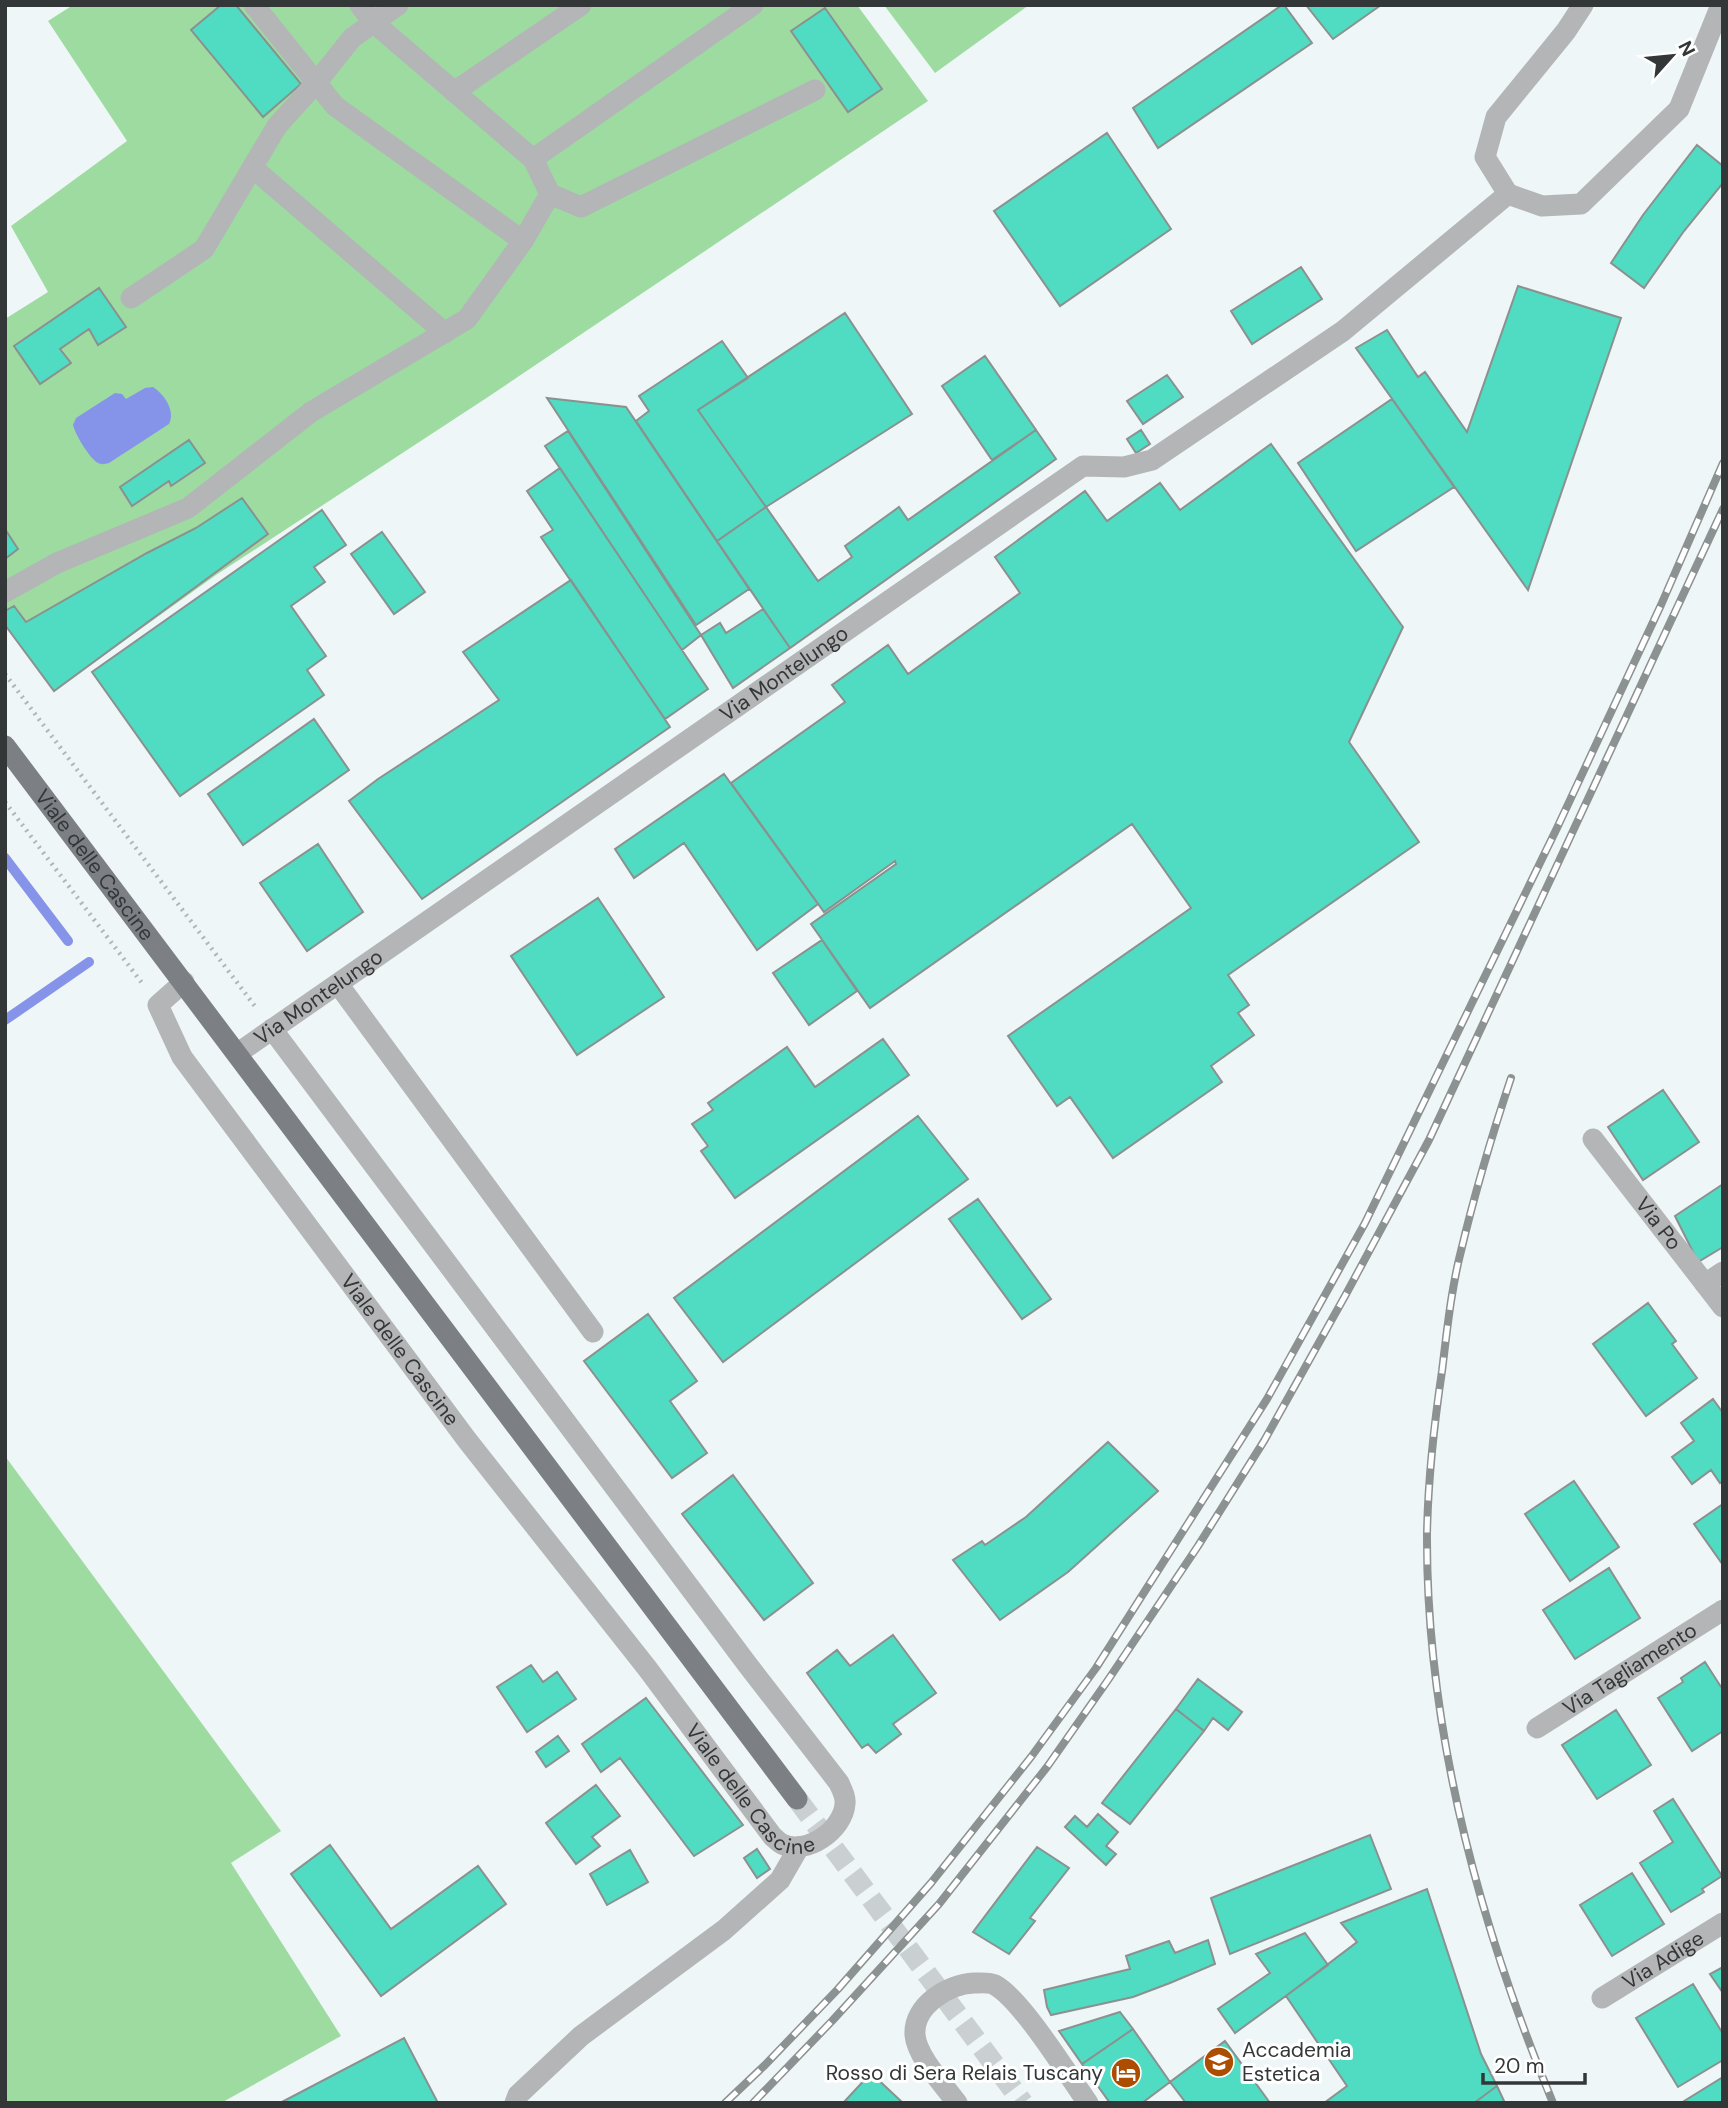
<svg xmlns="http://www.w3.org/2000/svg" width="1728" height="2108" viewBox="0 0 1728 2108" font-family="'DM Sans',sans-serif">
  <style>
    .green { fill: #9edba1 }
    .water { fill: #8594e9 }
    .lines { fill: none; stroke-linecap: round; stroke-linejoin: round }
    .stream { stroke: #8594e9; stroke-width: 10 }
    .building { fill: #50dcc2; stroke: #8a918f; stroke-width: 2 }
    .major-tunnel { stroke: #cad0d1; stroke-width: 21; stroke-dasharray: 21 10; stroke-linecap: butt }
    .path { stroke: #b1b7b8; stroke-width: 4.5; stroke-dasharray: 2 5; stroke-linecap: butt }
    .minor { stroke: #b3b5b7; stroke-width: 21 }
    .major { stroke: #7c8084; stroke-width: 21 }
    .rail-casing { stroke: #8c9192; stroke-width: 8 }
    .rail { stroke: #fff; stroke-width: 5; stroke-dasharray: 16; stroke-linecap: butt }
    .labels { text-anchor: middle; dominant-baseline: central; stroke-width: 6; stroke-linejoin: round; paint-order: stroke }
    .street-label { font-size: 21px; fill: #343737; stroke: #fff }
    .poi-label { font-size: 21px; fill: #343737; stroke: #fff; text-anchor: start }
  </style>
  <rect width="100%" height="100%" fill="#eff6f8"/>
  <path class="green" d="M73,5H857L928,101L488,397L216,575L54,691L5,625V319L48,292L11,226L127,141L48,21Z
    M884,5H1029L935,73Z
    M5,1456L281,1831L231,1863L341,2036L221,2103H5Z"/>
  <path class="water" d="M153,387C164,394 176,411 169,424L109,463C104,464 103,465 98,463C90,459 75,434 73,425L76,418L115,393L122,394L126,399L145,388Z"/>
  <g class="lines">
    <path class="stream" d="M5,858L68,941
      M5,1020L89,962"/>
  </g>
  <path class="building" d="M221,5H236L301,84L263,117L191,30Z
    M1282,5H1284L1312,43L1158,148L1133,108Z
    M1306,5H1381L1333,39Z
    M825,8L882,89L848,112L791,31Z
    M1107,133L1171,229L1060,306L994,211Z
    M1697,145L1723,166V183L1684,231L1644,288L1611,263L1643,215Z
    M1301,267L1322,299L1252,344L1231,311Z
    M1518,286L1621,318L1528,590L1356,348L1387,330L1418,377L1425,372L1467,432Z
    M99,288L126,327L98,345L89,329L60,349L71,363L40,384L14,346Z
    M845,313L912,414L766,507L698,410Z
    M722,341L748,378L698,410L766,507L717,541L636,421L649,411L639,396Z
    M985,356L1036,430L992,460L942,386Z
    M1167,375L1183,397L1143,424L1127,401Z
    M547,398L626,407L749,589L696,625Z
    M1392,399L1454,487L1356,551L1298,463Z
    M1036,430L1056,459L790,648L717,541L766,507L818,581L852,557L845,546L899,507L908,520Z
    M1141,430L1150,444L1136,453L1127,439Z
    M568,431L701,635L682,650L545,446Z
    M189,440L205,463L171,486L169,481L132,506L120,487Z
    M1271,444L1403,627L1349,742L1419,842L1228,975L1249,1005L1238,1013L1254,1035L1211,1066L1222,1082L1113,1158L1070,1097L1057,1106L1008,1036L1191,908L1132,824L870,1008L811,924L896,864L895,861L824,912L731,783L845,702L832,685L888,645L908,674L1020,593L995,557L1085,491L1107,521L1160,483L1180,510Z
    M560,468L708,689L665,719L541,537L553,530L527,491Z
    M242,498L268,534L54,691L5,625V611L14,606L26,622L147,553L196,528Z
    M322,510L346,545L314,567L325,582L291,606L326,656L307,670L324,695L180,796L92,672Z
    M5,529L18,549L5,559Z
    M382,532L425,592L394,614L351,554Z
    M571,580L670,727L422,899L349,801L378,779L499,700L463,652Z
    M763,609L790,648L733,688L701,635L720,623L726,633Z
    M314,719L349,770L243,845L208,794Z
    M724,774L818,904L757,950L684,843L634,878L615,849Z
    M318,844L363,912L307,951L260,883Z
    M598,898L664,997L577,1055L511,956Z
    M822,940L857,991L809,1025L773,973Z
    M883,1039L909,1075L735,1198L701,1151L708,1146L692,1124L713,1110L708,1103L787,1047L815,1087Z
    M1663,1090L1699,1142L1643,1180L1608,1127Z
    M918,1116L968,1179L723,1362L674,1298Z
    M1723,1184V1247L1698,1262L1675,1216Z
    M978,1199L1051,1299L1022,1319L949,1219Z
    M1648,1303L1676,1341L1672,1344L1697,1378L1646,1416L1593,1344Z
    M648,1314L697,1381L670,1401L707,1453L672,1478L584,1361Z
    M1713,1399L1723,1413V1481L1720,1483L1711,1470L1692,1484L1672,1457L1694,1441L1681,1423Z
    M1108,1442L1158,1491L1068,1572L1000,1620L953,1560L982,1541L985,1545L1026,1517Z
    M733,1475L813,1583L764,1620L682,1514Z
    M1574,1481L1619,1547L1570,1581L1525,1514Z
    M1723,1504V1565L1694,1524Z
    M1609,1568L1640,1618L1575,1659L1543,1610Z
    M893,1635L936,1693L893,1724L901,1734L876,1753L868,1744L862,1748L807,1673L837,1650L850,1666Z
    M1705,1662L1723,1690V1731L1692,1751L1658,1698L1683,1682L1681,1678Z
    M531,1665L543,1682L557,1672L576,1699L527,1732L497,1687Z
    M1198,1679L1242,1712L1228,1730L1213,1718L1204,1731L1176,1709Z
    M646,1698L743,1825L694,1856L620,1758L601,1772L582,1744Z
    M1176,1709L1204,1731L1130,1824L1102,1803Z
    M1616,1710L1651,1765L1597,1799L1562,1745Z
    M558,1736L569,1751L546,1767L536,1752Z
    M596,1785L620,1816L592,1837L600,1846L576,1864L546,1823Z
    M1673,1799L1722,1876L1702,1889L1704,1892L1671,1912L1640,1863L1673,1842L1654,1811Z
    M1098,1814L1118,1832L1106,1846L1116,1854L1106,1865L1065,1827L1075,1816L1087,1827Z
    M1370,1835L1391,1889L1230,1954L1211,1898Z
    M330,1845L391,1929L478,1866L506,1904L381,1996L291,1874Z
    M1037,1847L1069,1868L1030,1918L1035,1921L1009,1954L973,1932Z
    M757,1849L770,1869L757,1878L744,1858Z
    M630,1850L648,1882L607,1905L590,1874Z
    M1632,1873L1664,1924L1612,1956L1580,1905Z
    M1427,1889L1481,2054L1497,2086L1474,2103H1324L1347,2086L1286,1996L1357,1942L1341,1923Z
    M1305,1933L1328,1965L1235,2033L1218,2009L1270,1973L1256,1954Z
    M1208,1940L1215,1964L1170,1983L1133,1997L1051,2015L1047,2007L1044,1990L1130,1969L1126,1956L1169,1941L1175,1953Z
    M1723,1967V1993L1710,1974Z
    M1693,1984L1723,2034V2060L1678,2087L1636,2018Z
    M1120,2012L1133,2029L1082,2064L1059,2031Z
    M1133,2029L1170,2082L1142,2103H1110L1082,2064Z
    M404,2038L438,2103H280Z
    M1225,2041L1270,2103H1186L1170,2082Z
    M871,2073L903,2103H843Z
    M1723,2077V2103H1681Z
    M1497,2086L1505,2103H1474Z"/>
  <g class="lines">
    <path class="major-tunnel" d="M797,1799L1023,2103"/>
    <path class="path" d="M5,674L257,1009
      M5,802L142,983"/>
    <g class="minor">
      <path d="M254,5L335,106L523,241"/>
      <path d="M454,92L581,5"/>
      <path d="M533,159L753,5"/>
      <path d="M253,168L445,333"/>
      <path d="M550,194L581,207L815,90"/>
      <path d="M1508,194L1485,157L1496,117L1566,31L1583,5"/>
      <path d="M131,298L204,249L277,126L316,83L352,38L398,5"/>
      <path d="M5,592L57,563L188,508L311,412L467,319L523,241L550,194L533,159L373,22L360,5"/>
      <path id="s1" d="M184,982L158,1005L182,1057L467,1440L647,1668L773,1837C776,1839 778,1842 782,1844C806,1856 843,1830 845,1804C846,1797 842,1790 839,1783L747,1664L272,1029"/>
      <path d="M338,984L593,1332"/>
      <path id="s2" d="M238,1053L1083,466L1124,467L1152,460L1343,331L1508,194L1542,206L1581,204L1679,109L1721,5"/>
      <path id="s3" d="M1593,1139L1723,1307"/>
      <path d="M1705,1284L1723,1272"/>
      <path id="s4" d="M1537,1728L1723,1610"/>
      <path id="s5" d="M1602,1998L1723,1923"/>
      <path d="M515,2103L518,2095L581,2036L724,1930L780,1880L799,1847"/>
      <path d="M957,2103C944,2085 917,2057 915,2035C913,2005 949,1984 974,1983C981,1983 989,1982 995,1985C1022,2000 1068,2075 1088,2103"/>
    </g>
    <path class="major" id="s6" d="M5,746L797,1799"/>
    <g class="rail-casing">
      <path id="rail" d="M1511,1078C1492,1135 1475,1192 1461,1251C1451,1290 1447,1331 1442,1371C1434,1425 1428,1479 1427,1534C1426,1729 1479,1924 1553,2103
        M725,2103L765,2065L838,1989L931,1883L1031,1757L1096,1668L1267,1399L1365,1223L1557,828L1661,605L1723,463
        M753,2103L832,2021L939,1904L1047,1767L1108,1680L1198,1546L1264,1441L1345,1296L1429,1140L1723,509"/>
    </g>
    <use href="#rail" class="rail"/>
  </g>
  <defs>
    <g id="school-disc" transform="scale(1.575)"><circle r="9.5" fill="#ac4d00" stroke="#fff"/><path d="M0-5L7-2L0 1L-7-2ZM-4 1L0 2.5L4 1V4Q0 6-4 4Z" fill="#fff"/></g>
    <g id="hotel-disc" transform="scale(1.575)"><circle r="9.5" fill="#ac4d00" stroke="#fff"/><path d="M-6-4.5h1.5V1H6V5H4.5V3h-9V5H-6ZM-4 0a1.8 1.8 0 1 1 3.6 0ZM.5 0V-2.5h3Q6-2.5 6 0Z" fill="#fff"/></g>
  </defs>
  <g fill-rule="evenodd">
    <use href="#school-disc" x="1219" y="2062"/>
    <use href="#hotel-disc" x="1126" y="2073"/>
  </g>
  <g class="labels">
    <g class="street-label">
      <text stroke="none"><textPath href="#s2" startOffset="665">Via Montelungo</textPath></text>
      <text stroke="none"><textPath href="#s6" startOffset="149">Viale delle Cascine</textPath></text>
      <text stroke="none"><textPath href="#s2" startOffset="98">Via Montelungo</textPath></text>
      <text stroke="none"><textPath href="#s3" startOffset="107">Via Po</textPath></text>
      <text stroke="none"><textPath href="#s1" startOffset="457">Viale delle Cascine</textPath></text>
      <text stroke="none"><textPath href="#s4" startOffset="110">Via Tagliamento</textPath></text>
      <text stroke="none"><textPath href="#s1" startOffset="1024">Viale delle Cascine</textPath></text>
      <text stroke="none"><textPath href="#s5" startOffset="72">Via Adige</textPath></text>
    </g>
    <g class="poi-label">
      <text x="1242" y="2050">Accademia<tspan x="1242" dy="24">Estetica</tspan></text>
      <text x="1103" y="2073" text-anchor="end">Rosso di Sera Relais Tuscany</text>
    </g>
  </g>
  <rect width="1728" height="2108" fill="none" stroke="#343737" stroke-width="14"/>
  <g transform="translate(1672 56) rotate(63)" stroke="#ffffff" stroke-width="5" paint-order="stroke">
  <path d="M0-5L12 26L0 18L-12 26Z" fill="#343737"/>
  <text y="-10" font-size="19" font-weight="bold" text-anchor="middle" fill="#343737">N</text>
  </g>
  <path d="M1483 2073v10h102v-10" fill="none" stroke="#343737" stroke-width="3.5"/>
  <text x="1494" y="2073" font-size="21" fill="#343737" stroke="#ffffff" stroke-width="5" paint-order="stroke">20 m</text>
</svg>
